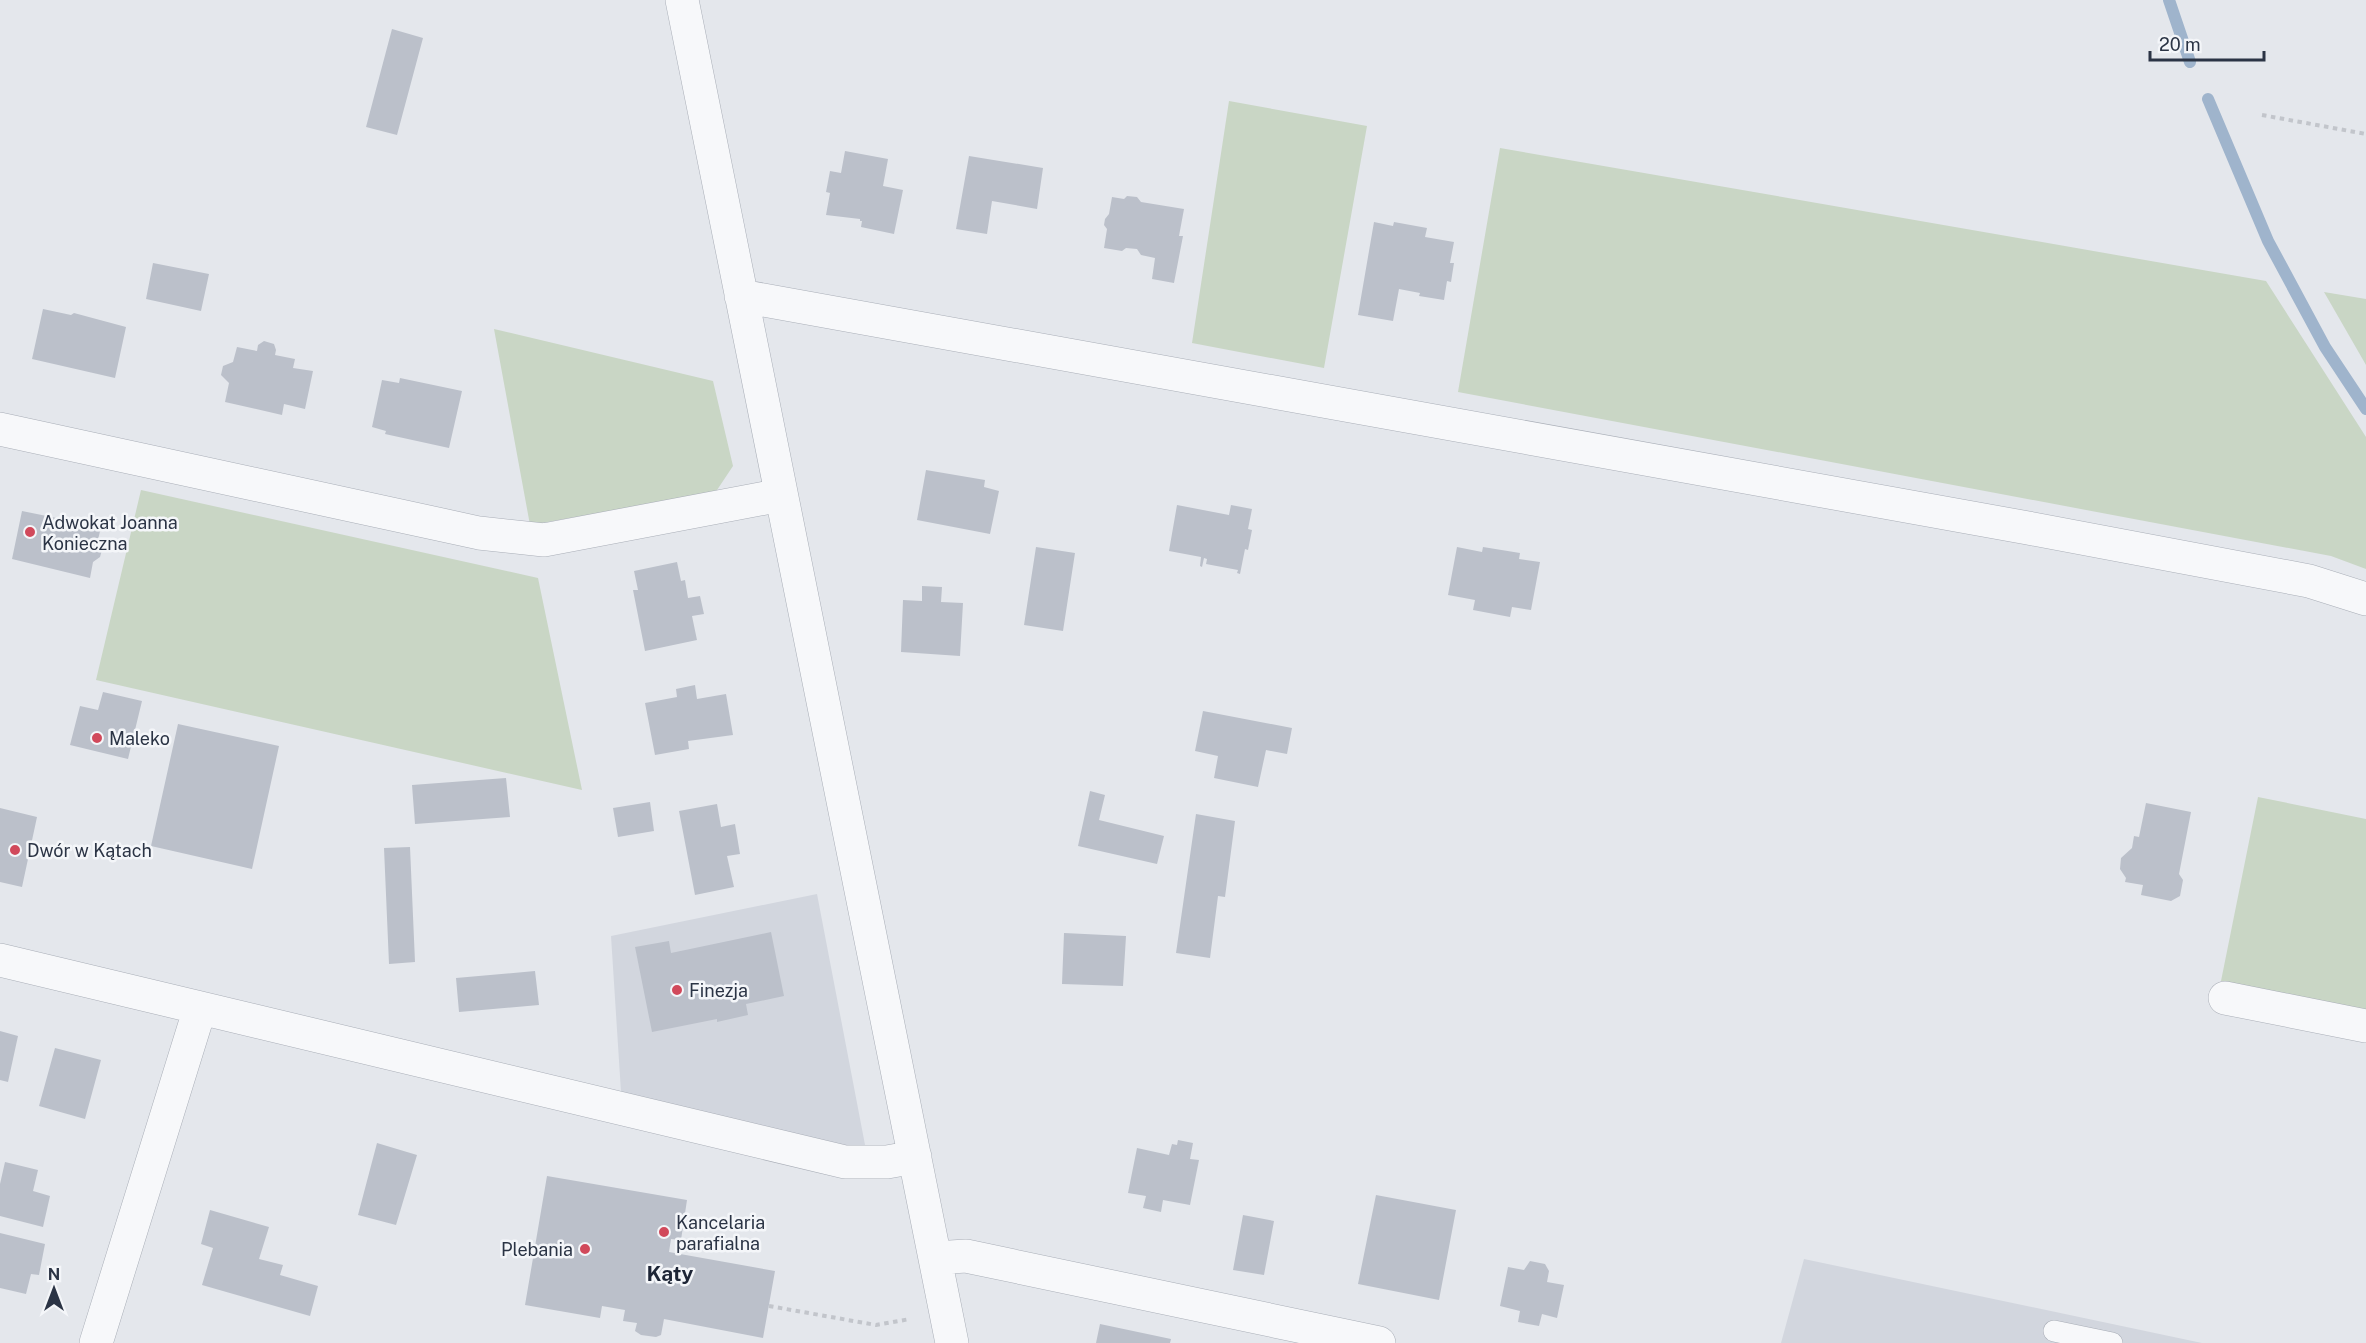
<svg xmlns="http://www.w3.org/2000/svg" width="2366" height="1343" viewBox="0 0 2366 1343" font-family="'Public Sans',sans-serif">
  <style>
    .built { fill: #d2d6de }
    .green { fill: #c9d6c5 }
    .lines { fill: none; stroke-linecap: round; stroke-linejoin: round }
    .stream { stroke: #9fb4cc; stroke-width: 12 }
    .building { fill: #bbc0ca }
    .lane-casing { stroke: #a9aeb7; stroke-width: 22 }
    .street-casing { stroke: #a9aeb7; stroke-width: 34 }
    .path { stroke: #c2c5cb; stroke-width: 4; stroke-dasharray: 4.5 4.5; stroke-linecap: butt }
    .lane { stroke: #f7f8fa; stroke-width: 21 }
    .street { stroke: #f7f8fa; stroke-width: 33 }
    .poi-dot { fill: #d1495b; stroke: #f4f6f9; stroke-width: 2 }
    .labels { text-anchor: middle; dominant-baseline: central; stroke-width: 5; stroke-linejoin: round; paint-order: stroke }
    .poi-label { font-size: 18px; fill: #2b3445; stroke: #f4f6f9; text-anchor: start }
    .quarter-label { font-size: 21px; font-weight: bold; fill: #1d2536; stroke: #f4f6f9 }
  </style>
  <rect width="100%" height="100%" fill="#e4e7ec"/>
  <path class="built" d="M817,894L866,1150L621,1092L611,936Z
    M1804,1259L2202,1343H1781Z"/>
  <path class="green" d="M1229,101L1367,126L1324,368L1192,343Z
    M1500,148L2266,281L2366,437V569L2331,556L1458,392Z
    M2324,292L2366,299V365Z
    M494,329L713,381L733,466L715,493L530,525Z
    M141,490L538,578L582,790L96,680Z
    M2258,797L2366,819V1010L2221,981Z"/>
  <g class="lines">
    <path class="stream" d="M2169,0L2190,62
      M2208,99L2268,241L2325,347L2366,409"/>
  </g>
  <path class="building" d="M392,29L423,38L397,135L366,127Z
    M845,151L888,159L883,186L903,190L894,234L861,227L862,221H860V219L826,215L830,193L826,192L830,171L841,173Z
    M969,156L1043,168L1037,209L992,201L987,234L956,229Z
    M1127,196L1137,197L1141,202L1184,209L1179,236H1183L1174,283L1152,279L1155,258L1141,255L1137,249L1126,248L1122,251L1104,248L1107,229L1104,225L1105,219L1109,214L1112,197L1124,199Z
    M1374,222L1393,226L1394,222L1427,228L1425,237L1454,242L1450,263H1454L1451,282L1447,281L1444,300L1419,296L1420,293L1399,289L1393,321L1358,315Z
    M153,263L209,274L201,311L146,299Z
    M43,309L71,315L74,313L126,327L115,378L32,359Z
    M264,341L274,344L276,350L275,355L295,359L293,368L313,371L305,409L284,404L282,415L225,402L229,383L221,375L223,366L233,362L237,347L257,351L258,345Z
    M400,378L462,391L449,448L385,434L386,431L372,427L382,380L399,383Z
    M926,470L985,480L984,487L999,491L990,534L917,520Z
    M1177,505L1229,515L1231,505L1252,509L1248,529L1252,530L1248,550L1245,549L1240,574L1237,573L1238,570L1206,564L1207,559L1204,558L1202,567L1200,566L1201,557L1169,551Z
    M22,511L101,527L97,544L102,550L100,557L93,562L90,578L12,559Z
    M1036,547L1075,553L1063,631L1024,625Z
    M1457,547L1482,552L1483,547L1520,553L1519,559L1540,562L1531,610L1512,607L1510,617L1473,610L1475,600L1448,595Z
    M677,562L681,581L685,580L688,598L700,596L704,614L692,616L697,640L645,651L633,590H638L634,571Z
    M922,586L942,587L941,602L963,603L960,656L901,652L903,600L922,601Z
    M695,685L697,699L726,694L733,735L688,741L689,749L655,755L645,703L677,697L676,689Z
    M103,692L142,701L128,759L70,745L80,706L98,710Z
    M1203,711L1292,728L1287,754L1266,750L1258,787L1214,778L1218,756L1195,751Z
    M178,724L279,746L252,869L151,846Z
    M506,778L510,817L415,824L412,785Z
    M1090,791L1105,795L1099,820L1164,836L1157,864L1078,846Z
    M650,802L654,831L618,837L613,808Z
    M2146,803L2191,812L2179,874L2183,880L2180,896L2171,901L2141,895L2143,885L2125,882L2126,878L2120,869L2121,858L2132,848L2134,836L2139,837Z
    M717,804L721,827L735,824L740,854L727,856L734,887L695,895L679,811Z
    M0,808L37,817L22,887L0,882Z
    M1196,814L1235,821L1225,897L1218,896L1210,958L1176,953Z
    M410,847L415,962L389,964L384,848Z
    M771,932L784,996L746,1004L748,1015L717,1022V1019L652,1032L635,947L669,941L671,953Z
    M1064,933L1126,936L1123,986L1062,984Z
    M535,971L539,1005L459,1012L456,978Z
    M0,1031L18,1036L8,1082L0,1080Z
    M55,1048L101,1060L85,1119L39,1106Z
    M1178,1140L1193,1143L1190,1159L1199,1160L1190,1205L1163,1200L1161,1212L1143,1208L1146,1196L1128,1193L1137,1148L1169,1155L1172,1144L1177,1145Z
    M377,1143L417,1155L396,1225L358,1215Z
    M5,1162L38,1170L33,1191L50,1196L43,1227L0,1216V1184Z
    M547,1176L687,1200L681,1240L671,1239L669,1252L775,1271L763,1338L664,1319L661,1335L656,1337L641,1335L635,1331L637,1323L623,1321L625,1310L602,1306L600,1318L525,1305Z
    M1376,1195L1456,1210L1439,1300L1358,1284Z
    M210,1210L269,1227L259,1259L283,1265L280,1275L318,1286L310,1316L202,1285L213,1248L201,1244Z
    M1243,1215L1274,1221L1264,1275L1233,1270Z
    M0,1233L45,1244L39,1275L31,1274L26,1294L0,1288Z
    M1530,1261L1545,1264L1549,1271L1547,1282L1564,1285L1557,1318L1542,1314L1539,1326L1518,1322L1520,1311L1500,1306L1508,1267L1524,1270Z
    M1100,1324L1171,1339L1170,1343H1096Z"/>
  <g class="lines">
    <g class="lane-casing">
      <path id="lane" d="M2054,1331L2112,1343"/>
    </g>
    <g class="street-casing">
      <path id="street" d="M682,0L952,1343
        M741,296L2028,528L2309,581L2366,599
        M0,429L479,533L544,540L781,495
        M0,960L845,1162H887L915,1157
        M2225,998L2366,1026
        M935,1258L966,1256L1379,1343
        M96,1343L200,1008"/>
    </g>
    <path class="path" d="M2262,115L2366,134
      M769,1306L876,1325L910,1319"/>
    <use href="#lane" class="lane"/>
    <use href="#street" class="street"/>
  </g>
  <g class="poi-dot">
    <circle cx="30" cy="532" r="6"/>
    <circle cx="97" cy="738" r="6"/>
    <circle cx="15" cy="850" r="6"/>
    <circle cx="677" cy="990" r="6"/>
    <circle cx="664" cy="1232" r="6"/>
    <circle cx="585" cy="1249" r="6"/>
  </g>
  <g class="labels">
    <g class="poi-label">
      <text x="42" y="522">Adwokat Joanna<tspan x="42" dy="21">Konieczna</tspan></text>
      <text x="109" y="738">Maleko</text>
      <text x="27" y="850">Dwór w Kątach</text>
      <text x="689" y="990">Finezja</text>
      <text x="676" y="1222">Kancelaria<tspan x="676" dy="21">parafialna</tspan></text>
      <text x="573" y="1249" text-anchor="end">Plebania</text>
    </g>
    <g class="quarter-label">
      <text x="670" y="1273">Kąty</text>
    </g>
  </g>
  <g transform="translate(54 1289)" stroke="#f4f6f9" stroke-width="4.5" paint-order="stroke">
  <path d="M0-4.5L10 22L0 15L-10 22Z" fill="#2b3445"/>
  <text y="-9" font-size="16" font-weight="bold" text-anchor="middle" fill="#2b3445">N</text>
  </g>
  <path d="M2150 51v9h114v-9" fill="none" stroke="#2b3445" stroke-width="3"/>
  <text x="2159" y="51" font-size="18" fill="#2b3445" stroke="#f4f6f9" stroke-width="4.5" paint-order="stroke">20 m</text>
</svg>
